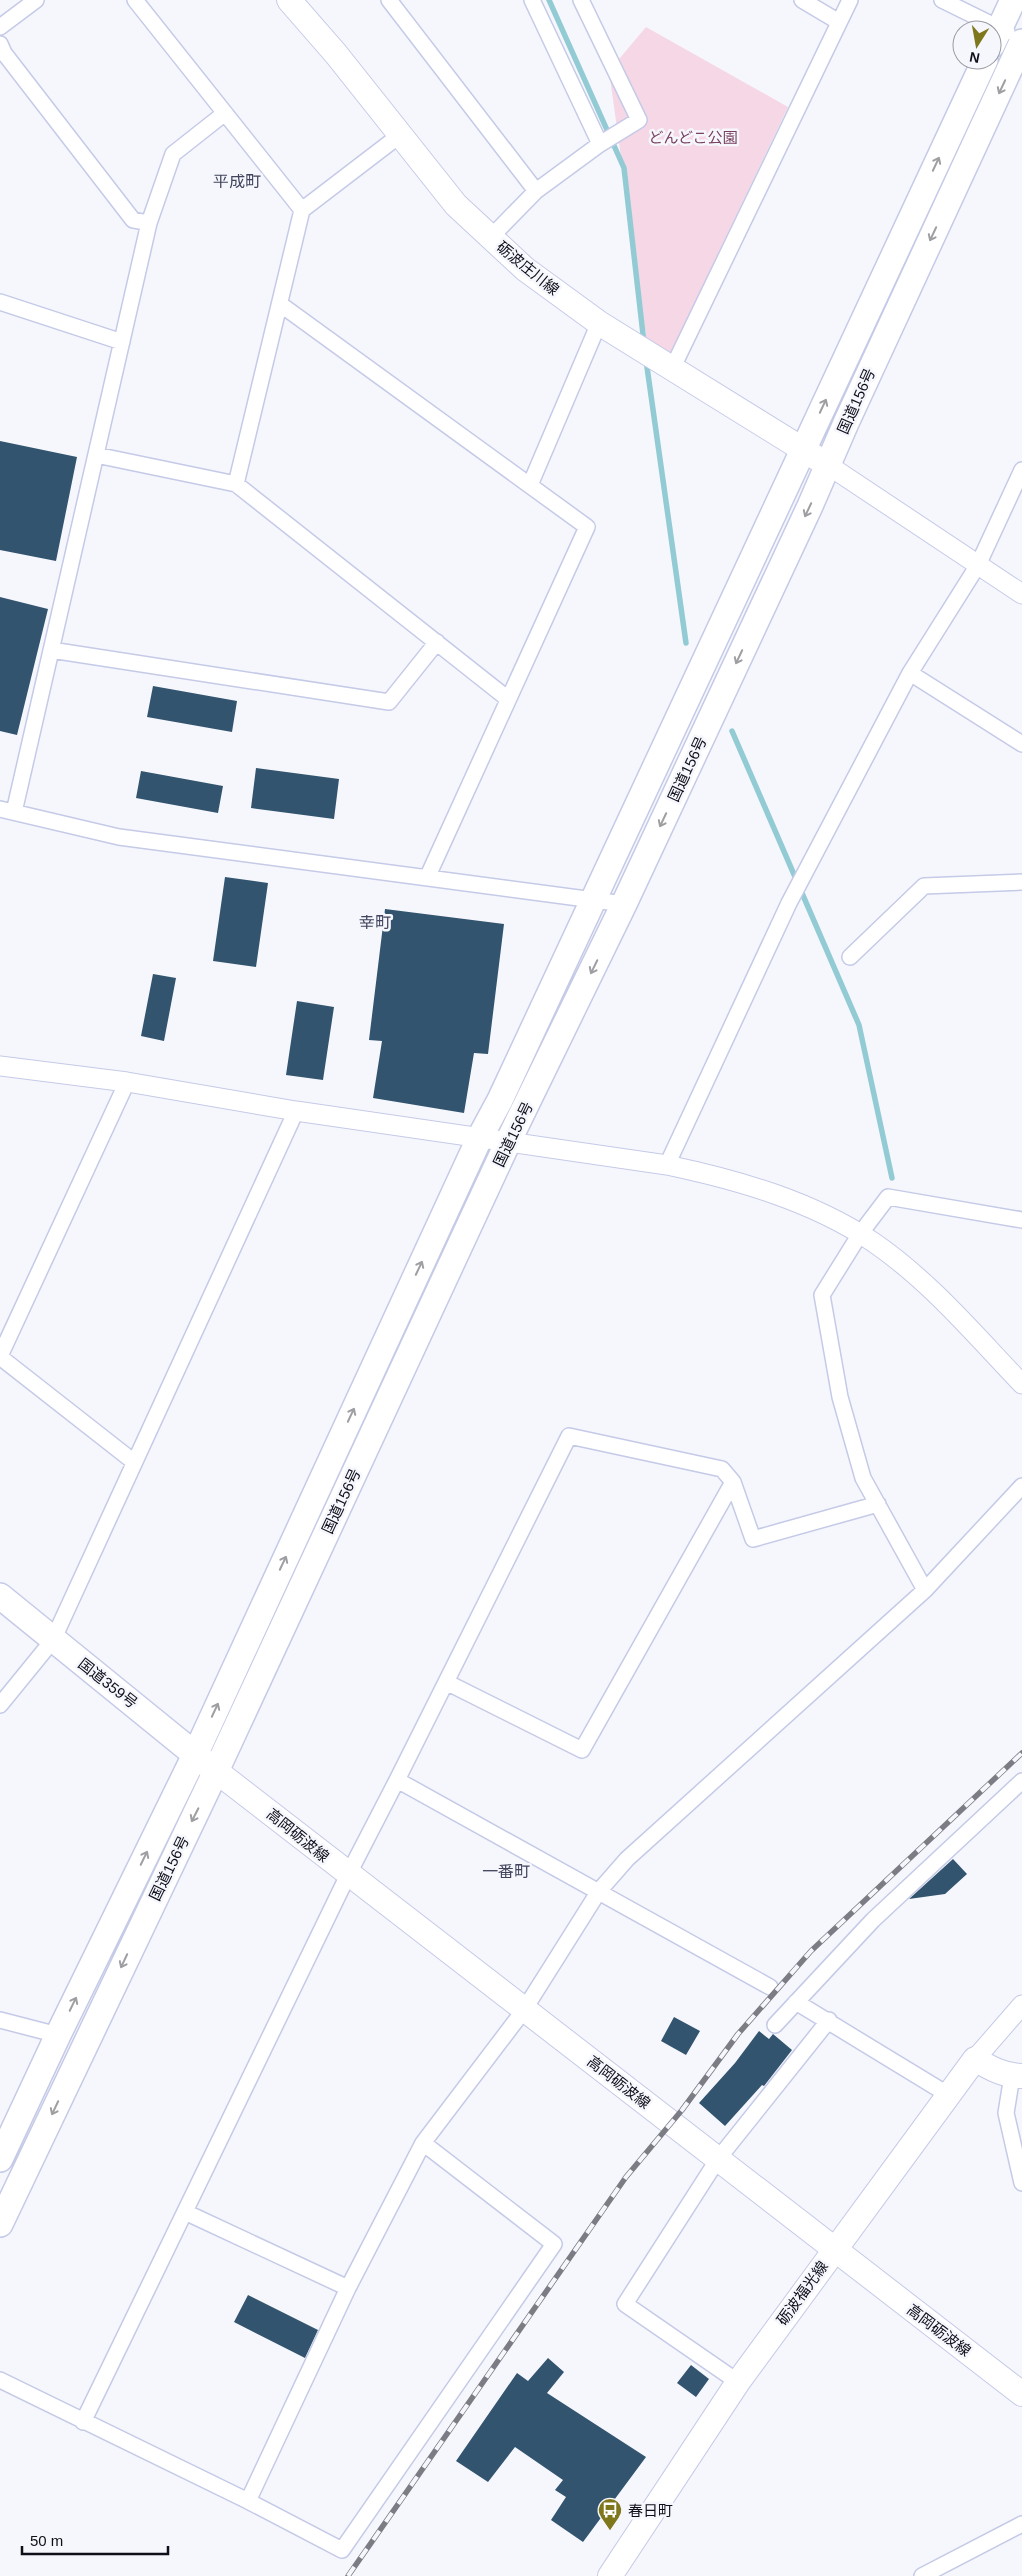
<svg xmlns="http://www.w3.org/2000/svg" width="1022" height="2576" viewBox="0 0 1022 2576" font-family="Helvetica,'Noto Sans JP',sans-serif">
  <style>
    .green { fill: #f6d7e6 }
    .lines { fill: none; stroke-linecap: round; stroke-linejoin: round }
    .stream { stroke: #93cbd4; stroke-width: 5.5 }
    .building { fill: #32546e }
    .minor-casing { stroke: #c5cae7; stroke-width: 18 }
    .tertiary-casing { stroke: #c5cae7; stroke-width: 21 }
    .primary-casing { stroke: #c5cae7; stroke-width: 26 }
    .trunk-casing { stroke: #c5cae7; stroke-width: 28 }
    .minor { stroke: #fff; stroke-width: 15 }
    .tertiary { stroke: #fff; stroke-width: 19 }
    .primary { stroke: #fff; stroke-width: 24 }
    .trunk { stroke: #fff; stroke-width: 25 }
    .rail-casing { stroke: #7b7c84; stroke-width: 5.5 }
    .rail { stroke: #f6f7fd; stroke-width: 4; stroke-dasharray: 11; stroke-linecap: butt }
    .oneway { stroke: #9f9fa3 }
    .labels { text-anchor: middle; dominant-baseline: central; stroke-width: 5; stroke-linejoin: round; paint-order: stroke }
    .park-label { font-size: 15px; fill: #79405f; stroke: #f6f7fd }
    .street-label { font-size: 15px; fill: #0e0f19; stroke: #f6f7fd }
    .poi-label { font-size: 15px; fill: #0e0f19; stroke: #f6f7fd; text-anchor: start }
    .neighbourhood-label { font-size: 16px; fill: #41445c; stroke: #f6f7fd }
  </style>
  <rect width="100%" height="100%" fill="#f6f7fd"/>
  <path class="green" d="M646,27L788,107L671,352L662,356L648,350L609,71Z"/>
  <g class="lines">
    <path class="stream" d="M549,0L624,168L644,343
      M646,360L686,643
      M732,731L859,1025L892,1178"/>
  </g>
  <path class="building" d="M0,441L77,457L56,561L0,550Z
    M0,597L48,609L17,735L0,731Z
    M153,686L237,701L232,732L147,717Z
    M256,768L339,779L334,819L251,808Z
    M141,771L223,786L218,813L136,798Z
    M225,877L268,883L256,967L213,961Z
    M385,909L504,924L488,1054L474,1053L464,1113L373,1098L382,1041L369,1040Z
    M153,974L176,978L164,1041L141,1036Z
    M297,1001L334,1007L323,1080L286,1075Z
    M953,1859L967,1874L945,1894L909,1899Z
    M674,2017L700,2031L686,2055L661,2041Z
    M759,2031L769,2039L773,2034L792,2050L764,2086L762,2085L725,2126L699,2103L735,2063Z
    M248,2295L318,2330L305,2358L234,2322Z
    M548,2358L564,2372L547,2393L646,2457L583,2542L551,2520L566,2497L555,2490L563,2480L515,2447L488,2482L456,2461L517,2373L528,2381Z
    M691,2365L709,2379L696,2397L677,2383Z"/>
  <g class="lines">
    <g class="minor-casing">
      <path id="minor" d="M135,0L302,210
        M389,0L536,191
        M581,0L639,120L600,144
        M802,0L839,22
        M942,0L1007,32
        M0,27L36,0
        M0,44L4,53L133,220L149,223
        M491,237L536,191L600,144L532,0
        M0,302L122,342
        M280,304L587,527L427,878
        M672,369L850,0
        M96,455L236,484L508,699
        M236,484L302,210L400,135
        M530,485L599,323
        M51,650L389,702L437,642
        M910,673L1022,744
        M0,809L119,837L624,904
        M14,812L149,223L173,154L225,113
        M850,957L924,886L1022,882
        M667,1165L789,903L910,673L978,565L1022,470
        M0,1356L127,1082
        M0,1357L134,1462
        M733,1482L753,1539L878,1504
        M925,1590L863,1478L840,1397L822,1295L860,1234L888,1197L1022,1220
        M0,1705L53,1640L296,1111
        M397,1780L569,1436L722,1469L733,1482L582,1750L446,1682
        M796,2002L947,2094
        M0,2020L58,2035
        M775,2025L873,1920L1022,1781
        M1012,2076L1006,2113L1022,2183
        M185,2212L348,2288
        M0,2380L248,2501L342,2550L554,2244L423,2143
        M738,2382L625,2304L718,2159L829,2020
        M83,2422L348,1875L397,1780L770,1987
        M248,2501L348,2288L423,2143L524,2010L599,1891L627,1859L925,1590L1022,1486
        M922,2576L1022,2524"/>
    </g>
    <g class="tertiary-casing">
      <path id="tertiary" d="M828,465L1022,594
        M0,1066L127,1082L296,1111L667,1165C738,1180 812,1201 873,1242C930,1281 975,1335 1022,1384
        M975,2059L1022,2005"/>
    </g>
    <g class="primary-casing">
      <path id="primary" d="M289,0L336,54L456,205L525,269L599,323L828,465
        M216,1771L1022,2394
        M610,2576L738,2382L975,2059C990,2068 1004,2076 1022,2076"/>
    </g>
    <g class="trunk-casing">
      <path id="trunk" d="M992,45L1013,0
        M0,1596L208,1765
        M0,2159L58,2035L195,1755L479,1139L500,1100L985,60
        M0,2224L216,1771L508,1142L624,904L810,506L846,423L1022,42"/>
    </g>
    <use href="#minor" class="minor"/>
    <use href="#tertiary" class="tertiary"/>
    <use href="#primary" class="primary"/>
    <use href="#trunk" class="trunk"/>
    <g class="rail-casing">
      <path id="rail" d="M348,2576L626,2177L682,2110L738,2034L811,1951L1022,1753"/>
    </g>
    <use href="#rail" class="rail"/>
  </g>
  <defs><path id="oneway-shaft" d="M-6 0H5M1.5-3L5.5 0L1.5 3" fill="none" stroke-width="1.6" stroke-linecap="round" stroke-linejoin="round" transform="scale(1.25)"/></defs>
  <g class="oneway">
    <use href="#oneway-shaft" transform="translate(1002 87) rotate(115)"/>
    <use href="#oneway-shaft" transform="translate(936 164) rotate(-65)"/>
    <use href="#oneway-shaft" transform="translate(933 234) rotate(115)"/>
    <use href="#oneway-shaft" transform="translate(823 406) rotate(-65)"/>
    <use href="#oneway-shaft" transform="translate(808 510) rotate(115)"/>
    <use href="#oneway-shaft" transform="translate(739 657) rotate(115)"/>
    <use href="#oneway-shaft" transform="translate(663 820) rotate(115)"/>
    <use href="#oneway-shaft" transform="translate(594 967) rotate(116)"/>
    <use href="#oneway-shaft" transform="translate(419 1268) rotate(-65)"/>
    <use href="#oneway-shaft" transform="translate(351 1415) rotate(-65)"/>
    <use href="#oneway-shaft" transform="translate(283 1563) rotate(-65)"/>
    <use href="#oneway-shaft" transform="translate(215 1710) rotate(-65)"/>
    <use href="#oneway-shaft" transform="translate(195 1815) rotate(117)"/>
    <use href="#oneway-shaft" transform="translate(144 1858) rotate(-64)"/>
    <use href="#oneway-shaft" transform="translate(124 1961) rotate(115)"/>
    <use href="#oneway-shaft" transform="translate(73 2004) rotate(-64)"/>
    <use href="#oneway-shaft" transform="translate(55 2108) rotate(115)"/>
  </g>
  <defs>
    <g id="bus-pin" transform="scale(1.25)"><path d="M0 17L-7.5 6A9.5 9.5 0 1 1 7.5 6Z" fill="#7f771c" stroke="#f6f7fd"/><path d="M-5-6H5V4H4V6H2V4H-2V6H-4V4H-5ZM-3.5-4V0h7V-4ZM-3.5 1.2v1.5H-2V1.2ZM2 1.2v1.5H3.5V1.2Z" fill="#fff"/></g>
  </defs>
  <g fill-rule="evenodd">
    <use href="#bus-pin" x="610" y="2510"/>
  </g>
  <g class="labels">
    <g class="park-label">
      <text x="693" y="137">どんどこ公園</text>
    </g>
    <g class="street-label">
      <text transform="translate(528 268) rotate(39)">砺波庄川線</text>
      <text transform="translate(856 401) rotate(-66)">国道156号</text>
      <text transform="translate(687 769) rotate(-65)">国道156号</text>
      <text transform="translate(513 1134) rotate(-64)">国道156号</text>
      <text transform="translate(341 1501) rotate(-65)">国道156号</text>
      <text transform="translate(108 1683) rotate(38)">国道359号</text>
      <text transform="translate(298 1835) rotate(39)">高岡砺波線</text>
      <text transform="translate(169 1868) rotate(-64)">国道156号</text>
      <text transform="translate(619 2082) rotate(38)">高岡砺波線</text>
      <text transform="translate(802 2293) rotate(-54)">砺波福光線</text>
      <text transform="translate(939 2330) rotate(37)">高岡砺波線</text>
    </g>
    <g class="poi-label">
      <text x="628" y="2510">春日町</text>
    </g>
    <g class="neighbourhood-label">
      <text x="237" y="181">平成町</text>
      <text x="375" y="922">幸町</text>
      <text x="506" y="1871">一番町</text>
    </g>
  </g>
  <g transform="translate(977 45) rotate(191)"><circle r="24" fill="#f6f7fd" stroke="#999aa2"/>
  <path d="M0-4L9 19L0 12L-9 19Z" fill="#7f771c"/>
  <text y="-8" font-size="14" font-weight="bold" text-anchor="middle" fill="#0e0f19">N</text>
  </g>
  <path d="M22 2546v8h146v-8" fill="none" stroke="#0e0f19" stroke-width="2.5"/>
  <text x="30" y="2546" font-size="15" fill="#0e0f19" stroke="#f6f7fd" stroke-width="4" paint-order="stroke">50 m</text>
</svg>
